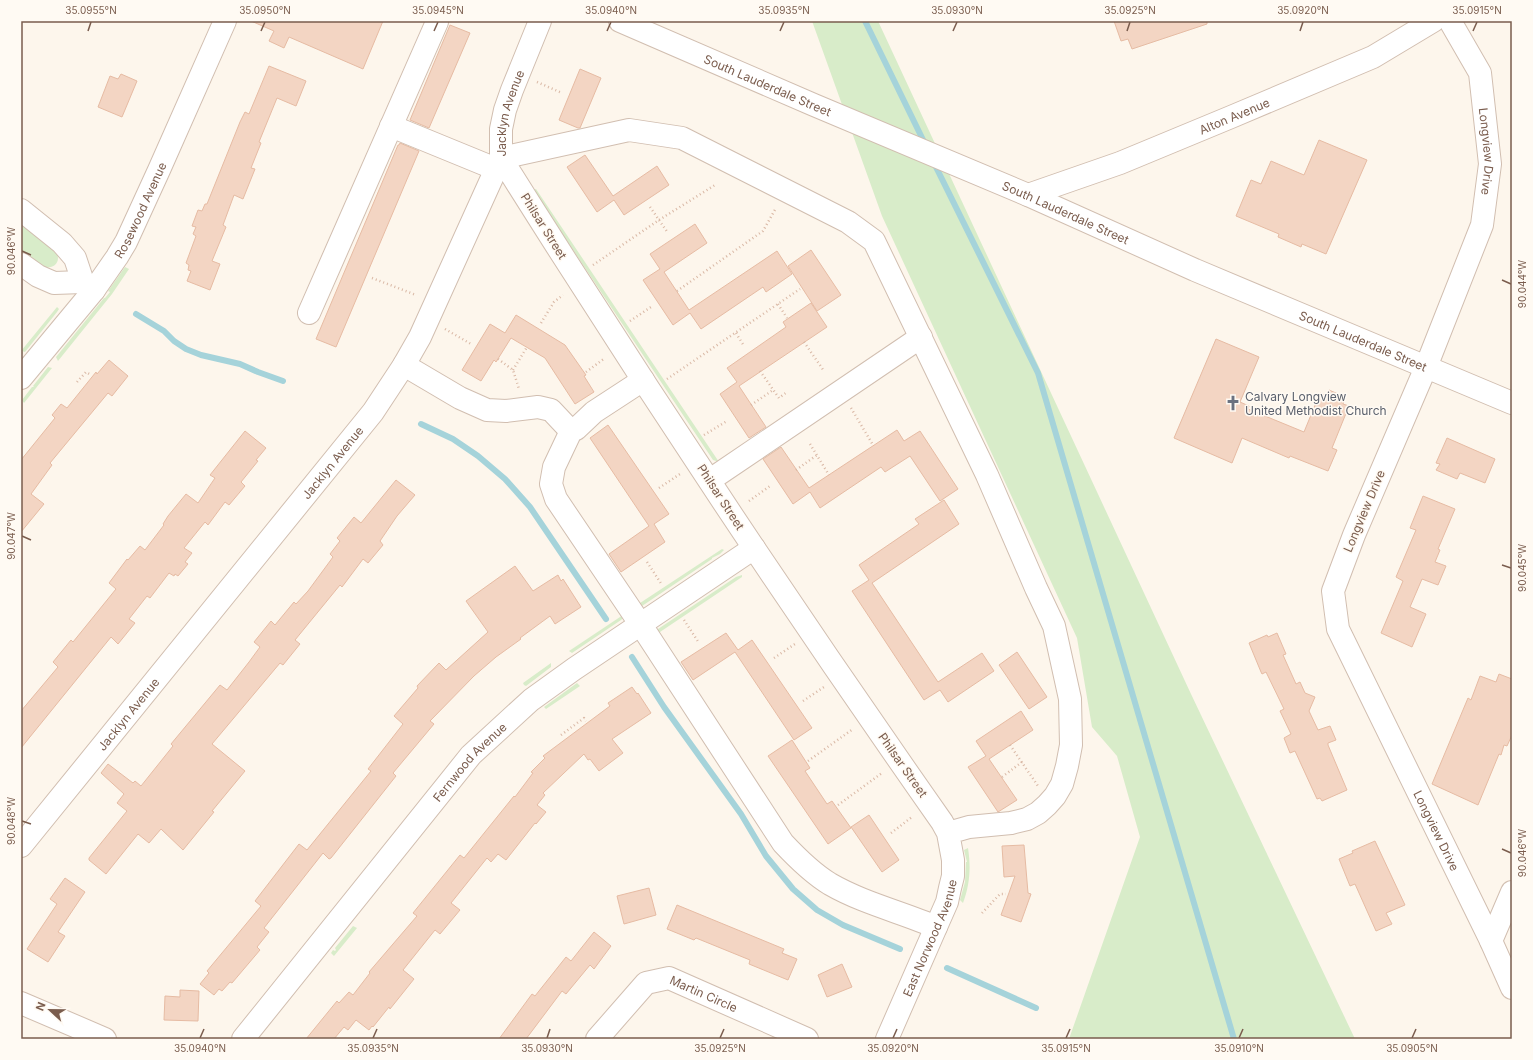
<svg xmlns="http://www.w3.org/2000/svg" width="1533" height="1060" viewBox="0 0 1533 1060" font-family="Inter,sans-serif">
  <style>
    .green { fill: #d8ecc9 }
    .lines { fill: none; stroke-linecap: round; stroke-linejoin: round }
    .stream { stroke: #a5d3da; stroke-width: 6 }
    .building { fill: #f3d5c3; stroke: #e6bba3 }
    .minor-casing { stroke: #d1beb0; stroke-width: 24 }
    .path { stroke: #d9b8a5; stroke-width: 2.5; stroke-dasharray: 1 3; stroke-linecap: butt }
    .minor { stroke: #fff; stroke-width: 22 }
    .ticks { fill: none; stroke: #7a5c4d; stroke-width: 1.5 }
    .labels { text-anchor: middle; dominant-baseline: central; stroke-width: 3; stroke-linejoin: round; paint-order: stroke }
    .street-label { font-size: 12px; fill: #7a5c4d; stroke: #fffaf3 }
    .worship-label { font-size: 12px; fill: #5b616d; stroke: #fffaf3; text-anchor: start }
    .neatline { fill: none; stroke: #7a5c4d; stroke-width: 1.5 }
    .ticks-label { font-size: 10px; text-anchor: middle; fill: #7a5c4d }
  </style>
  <rect width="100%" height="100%" fill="#fdf6ec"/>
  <path class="green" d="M812,21H878L1191,694L1355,1039H1069L1140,837L1117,756L1092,727L1077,638L882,216Z
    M536,189L719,462L713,460L533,190Z
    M21,222C30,229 50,241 55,250C64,263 51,272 39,265C32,262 26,256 21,252Z
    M125,267L129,269L112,294L58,361L56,357L104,298H105L110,292L108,291Z
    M57,307L59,309L57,312L25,352L22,351L23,353L21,356V351Z
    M48,367L52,368L24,403L22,400L32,387H34L33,386Z
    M722,549L724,550L720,554L712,558V559L642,606L637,605Z
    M742,575V577L657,634L658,629L736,577Z
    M623,615L624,617L621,620L572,653L569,651Z
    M551,663V667L526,686L524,685L523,683Z
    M577,683L580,686L546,709L544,707Z
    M968,848C971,867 970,884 963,903L960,900L965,882L966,862H967L964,850Z
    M353,926L357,928L334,956L331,953L333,950L335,951L336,950L335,948Z"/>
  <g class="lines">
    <path class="stream" d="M865,21L926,146
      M934,163L1038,373L1234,1039
      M136,314L164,331L174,341L186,349L201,355L240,364L258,372L283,381
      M421,424L453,439L478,456L505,479L530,507L606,619
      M632,657L664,707L741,814L766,856L793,889L817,910L843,925L900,949
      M947,968L1036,1008"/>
  </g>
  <path class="building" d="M251,21H383L363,69L289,37L284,48L269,41L274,31Z
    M1114,21H1207V24L1132,49L1128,39L1121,41Z
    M450,25L470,33L429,128L410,120Z
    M269,66L306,81L296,106L277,98L259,142L261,143L251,168L255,169L243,199L234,195L223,225L226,227L212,261L220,264L210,290L187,281L191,271L188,270L189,265L186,263L196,236L193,234L196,227L192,226L198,210L202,211L205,204H207L240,122L245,112L249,114Z
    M580,69L601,78L580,128H578L559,120Z
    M121,74L137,81L122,117L98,107L110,76L118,79Z
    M1319,140L1367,160L1326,254L1302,244L1301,247L1278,237L1279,234L1236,216L1251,180L1261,184L1271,161L1304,175Z
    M400,143L419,151L336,347L316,339L398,145H399Z
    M585,155L613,196L657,166L669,185L624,215L614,200L597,212L567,167Z
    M695,224L707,243L664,272L689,310L777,251L792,274L766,292L763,287L701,329L690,313L673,325L643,280L660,269L650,254Z
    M811,250L841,295L817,311L788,266Z
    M811,303L827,327L739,386L766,427L749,438L720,394L737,382L727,368L786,327L783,322Z
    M516,315L565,345L586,375L584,376L594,392L575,404L545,358L511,338L496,362L494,360L481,381L462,370L490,324L505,333Z
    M1216,339L1259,357L1240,402L1249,406L1248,409L1304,432L1320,393L1327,396L1329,390L1345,397L1343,404L1349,406L1332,448L1337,450L1328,471L1290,456L1289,458L1242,438L1232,463L1174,438Z
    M109,360L128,376L112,396L108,393L50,463L52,465L31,494L44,504L21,532V460L55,418L52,415L61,404L67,408L96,372L97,374Z
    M608,425L669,514L654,524L665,542L621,572L609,554L649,526L590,438Z
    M897,430L904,441L920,431L958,489L940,501L910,456L885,472L881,467L820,508L810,492L793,504L763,459L781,447L809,488Z
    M245,431L266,448L256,460L258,461L241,482L245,486L229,505L225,502L208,525L205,522L184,548L192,553L185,562L188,564L178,576L175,574L174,576L169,573L150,598L147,596L129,619L135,623L118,644L111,637L21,748V711L58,667L53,662L71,640L73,642L116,589L109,583L127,559L128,560L140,546L145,550L164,525L163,524L168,516L186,494L198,503L215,478L210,475Z
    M1447,438L1495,459L1485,483L1460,473L1457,479L1436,470L1440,464L1436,463Z
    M396,480L415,495L397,516L380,541L383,545L368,563L363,559L342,587L340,585L295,640L300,644L283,665L280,663L212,744L245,771L212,811L214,812L183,850L161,829L149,843L138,834L106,874L89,860V858L127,811L117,803L124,794L101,773L108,764L133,783L135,781L141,786L173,746L171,744L220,685L227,690L249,662L260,647L254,642L271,621L275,625L294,602L296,604L308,591L333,557L330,554L340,541L337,538L354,517L361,523Z
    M1423,496L1455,509L1438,549L1440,550L1435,562L1446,566L1438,585L1422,579L1410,607L1426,614L1412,647L1381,633L1403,581L1396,577L1416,530L1410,528Z
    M944,500L959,524L872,583L938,682L982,653L994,671L948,702L940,690L924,700L852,591L869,580L859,565L919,524L915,519Z
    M515,566L533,591L558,575L561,581L563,579L581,607L555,624L550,616L520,638L521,639L496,657L474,676L430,721L434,724L393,773L396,776L331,858L329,859L323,853L264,928L269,932L257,947L260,950L232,983L230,982L222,991L219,989L214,995L200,984L209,973L207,971L261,906L255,901L299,844L307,850L371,771L368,769L403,724L394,716L418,688L417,686L439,663L446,670L488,632L466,601Z
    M726,633L738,650L752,640L812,728L794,740L735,652L693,680L681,662Z
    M1277,633L1286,654L1283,655L1296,684L1300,682L1305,693L1315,697L1309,711L1318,730L1330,726L1336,740L1328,743V745L1347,790L1322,801L1320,798L1317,799L1295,751L1290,753L1284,738L1291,734L1280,711L1284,709L1266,672L1262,674L1261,672L1249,643L1267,635L1268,637Z
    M1017,652L1047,697L1029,709L999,665Z
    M1499,674L1512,679V735L1507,746L1504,745L1501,755L1499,754L1478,805L1432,784L1468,698L1471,700L1480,676L1496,682Z
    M632,687L637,694L638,693L651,713L612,739L623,753L599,771L590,759L588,760L584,754L543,793L545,795L537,805L546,812L536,824L535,823L506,860L498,854L491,862L487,858L451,903L460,910L440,934L435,930L403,970L414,979L390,1009L389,1007L373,1027L372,1026L369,1030L356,1020L348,1030L344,1027L334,1039H306L337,1001L339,1003L349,992L353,995L370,973L369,972L417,916L413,913L460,855L464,858L514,796L515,797L533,773L531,772L545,758L543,756L610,706L608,703Z
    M1021,711L1033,730L989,759L1017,800L998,812L968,767L986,756L976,741Z
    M792,740L810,768L805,771L827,804L832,801L851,828L828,844L768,756Z
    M869,815L899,860L882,872L851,827Z
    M1375,841L1405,905L1386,913L1392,924L1376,931L1355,884L1350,886L1339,859L1353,853L1352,851Z
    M1024,845L1028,893L1031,894L1021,922L1001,915L1015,876L1004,877L1002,846Z
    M65,878L85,892L58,932L65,936L48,962L27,949L57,904L50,899Z
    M649,888L656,915L624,924L617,896Z
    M677,905L784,949L782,953L797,959L788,980L749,964L750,960L696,938L694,940L667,929Z
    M594,932L611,946L594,969L590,965L566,994L562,991L526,1039H499L532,994L535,996L566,957L571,961Z
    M842,964L852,987L827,997L818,975Z
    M180,990L199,991L198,1021L164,1020L165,996L180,997Z"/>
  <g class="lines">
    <g class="minor-casing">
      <g id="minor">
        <path id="s1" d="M620,21L814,105L1028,195L1195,270L1512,403"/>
        <path id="s2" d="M1450,21L1480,73L1490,164L1482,225L1426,367L1354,535L1333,591L1338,629L1491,941L1512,988"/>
        <path d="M391,126L496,169"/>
        <path id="s3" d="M1028,195L1120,163L1231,117L1373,57L1433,21"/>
        <path d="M21,210L62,243L75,258L83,282L94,290"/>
        <path d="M21,264L38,276L54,283L83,282"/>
        <path d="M309,313L437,22"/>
        <path d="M404,365L460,398L487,410L506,411L538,407L551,410L567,427L572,429H576L594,412L643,380"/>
        <path id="s4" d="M21,378L94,290L117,257L126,242L159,170L225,21"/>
        <path d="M572,429L554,467L551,484L556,499L641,625L783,843C797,858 812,873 830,884C863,903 901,912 936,927"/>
        <path d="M710,480L921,337"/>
        <path id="s5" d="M21,846L373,412L404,365L420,337L501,158V129L505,110L512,90L540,21"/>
        <path d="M1491,941L1512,892"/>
        <path d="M21,1003L105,1039"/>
        <path id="s6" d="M243,1039L471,755L531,700L574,669L754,548"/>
        <path id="s7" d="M597,1039L646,983L669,978L807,1039"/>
        <path id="s8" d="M887,1039L936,927L947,902L950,888L953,876V860L948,833L942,822C789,604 642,383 501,158L629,130L682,138L848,222L874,241L987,475L1036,588L1054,626L1070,699L1071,745L1067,766L1062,784L1055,796L1047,805L1038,813L1027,819L1011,823L969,827L948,833"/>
      </g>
    </g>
    <path class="path" d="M537,82L562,93
      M650,207L668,233
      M593,265L659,220L715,185
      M372,278L416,295
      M677,291L763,231L776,208
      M778,304L787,318
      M630,321L651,307
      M541,323L554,302L563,295
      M445,329L471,344
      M736,333L744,346
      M804,342L824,371
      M498,359L513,370L519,389
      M513,370L527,347
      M760,371L779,398L787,392
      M586,372L605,358
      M667,379L800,289
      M77,382L86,372L91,375
      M751,405L773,390
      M851,408L873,445
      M704,435L727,421
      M810,444L829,475
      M796,470L817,455
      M659,488L680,474
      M749,501L770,486
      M647,562L662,585
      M684,620L699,643
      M774,658L795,644
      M803,701L824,687
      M561,735L584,718L586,721
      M1010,745L1038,786
      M808,761L853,729
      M1002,777L1022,762
      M838,805L882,773
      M891,833L912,817
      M982,913L1000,894H1006"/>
    <use href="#minor" class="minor"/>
  </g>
  <path class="ticks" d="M88,31L91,22M261,31L265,22M434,31L438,22M607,31L611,22M780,31L784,22M953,31L957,22M1127,31L1130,22M1300,31L1303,22M1473,31L1477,22M22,251L31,255M1502,280L1511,284M22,536L31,540M1502,565L1511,568M22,821L31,824M1502,849L1511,853M200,1038L204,1029M373,1038L377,1029M547,1038L550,1029M720,1038L724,1029M893,1038L897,1029M1066,1038L1070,1029M1239,1038L1243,1029M1412,1038L1416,1029"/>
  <defs>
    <g id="church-bare" transform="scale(1.2)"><path d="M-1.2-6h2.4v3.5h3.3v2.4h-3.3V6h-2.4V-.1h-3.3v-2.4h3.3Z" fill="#6b7280" stroke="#fffaf3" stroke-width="2.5" paint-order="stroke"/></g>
  </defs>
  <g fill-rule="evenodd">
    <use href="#church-bare" x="1233" y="403"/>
  </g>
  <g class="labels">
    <g class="street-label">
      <text stroke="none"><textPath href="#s1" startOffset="161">South Lauderdale Street</textPath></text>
      <text stroke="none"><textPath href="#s5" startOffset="890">Jacklyn Avenue</textPath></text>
      <text stroke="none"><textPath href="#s3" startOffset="221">Alton Avenue</textPath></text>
      <text stroke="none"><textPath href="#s2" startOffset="139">Longview Drive</textPath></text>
      <text stroke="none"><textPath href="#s4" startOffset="207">Rosewood Avenue</textPath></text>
      <text stroke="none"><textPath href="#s1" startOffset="485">South Lauderdale Street</textPath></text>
      <text transform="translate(544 226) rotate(58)">Philsar Street</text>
      <text stroke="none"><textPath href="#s1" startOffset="809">South Lauderdale Street</textPath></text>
      <text stroke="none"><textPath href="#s5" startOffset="494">Jacklyn Avenue</textPath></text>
      <text transform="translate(721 497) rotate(57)">Philsar Street</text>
      <text transform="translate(1364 511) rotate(-67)">Longview Drive</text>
      <text stroke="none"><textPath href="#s5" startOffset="170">Jacklyn Avenue</textPath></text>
      <text stroke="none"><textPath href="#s6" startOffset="358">Fernwood Avenue</textPath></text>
      <text transform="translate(903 765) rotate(55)">Philsar Street</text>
      <text stroke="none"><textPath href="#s2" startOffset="871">Longview Drive</textPath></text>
      <text stroke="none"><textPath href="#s8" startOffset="110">East Norwood Avenue</textPath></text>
      <text stroke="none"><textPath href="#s7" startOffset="136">Martin Circle</textPath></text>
    </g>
    <g class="worship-label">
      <text x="1245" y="396">Calvary Longview<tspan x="1245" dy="14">United Methodist Church</tspan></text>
    </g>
  </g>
  <rect width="1533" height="1060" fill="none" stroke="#fffaf3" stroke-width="44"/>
  <g transform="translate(50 1010) rotate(292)" stroke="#fffaf3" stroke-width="3" paint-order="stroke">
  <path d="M0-3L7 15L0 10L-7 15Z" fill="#7a5c4d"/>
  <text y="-6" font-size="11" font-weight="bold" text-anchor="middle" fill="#7a5c4d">N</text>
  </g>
  <rect x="22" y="22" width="1489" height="1016" class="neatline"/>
  <g class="ticks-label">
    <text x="91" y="14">35.0955°N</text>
    <text x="265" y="14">35.0950°N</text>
    <text x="438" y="14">35.0945°N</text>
    <text x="611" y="14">35.0940°N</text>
    <text x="784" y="14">35.0935°N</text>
    <text x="957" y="14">35.0930°N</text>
    <text x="1130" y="14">35.0925°N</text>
    <text x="1303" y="14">35.0920°N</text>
    <text x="1477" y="14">35.0915°N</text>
    <text transform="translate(11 251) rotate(-90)" y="4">90.046°W</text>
    <text transform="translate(1522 284) rotate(-90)" y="4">90.044°W</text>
    <text transform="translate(11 536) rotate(-90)" y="4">90.047°W</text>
    <text transform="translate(1522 568) rotate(-90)" y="4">90.045°W</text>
    <text transform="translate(11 821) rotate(-90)" y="4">90.048°W</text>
    <text transform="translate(1522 853) rotate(-90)" y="4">90.046°W</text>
    <text x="200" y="1052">35.0940°N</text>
    <text x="373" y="1052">35.0935°N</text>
    <text x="547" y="1052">35.0930°N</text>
    <text x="720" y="1052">35.0925°N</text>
    <text x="893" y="1052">35.0920°N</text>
    <text x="1066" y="1052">35.0915°N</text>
    <text x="1239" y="1052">35.0910°N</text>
    <text x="1412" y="1052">35.0905°N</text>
  </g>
</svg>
